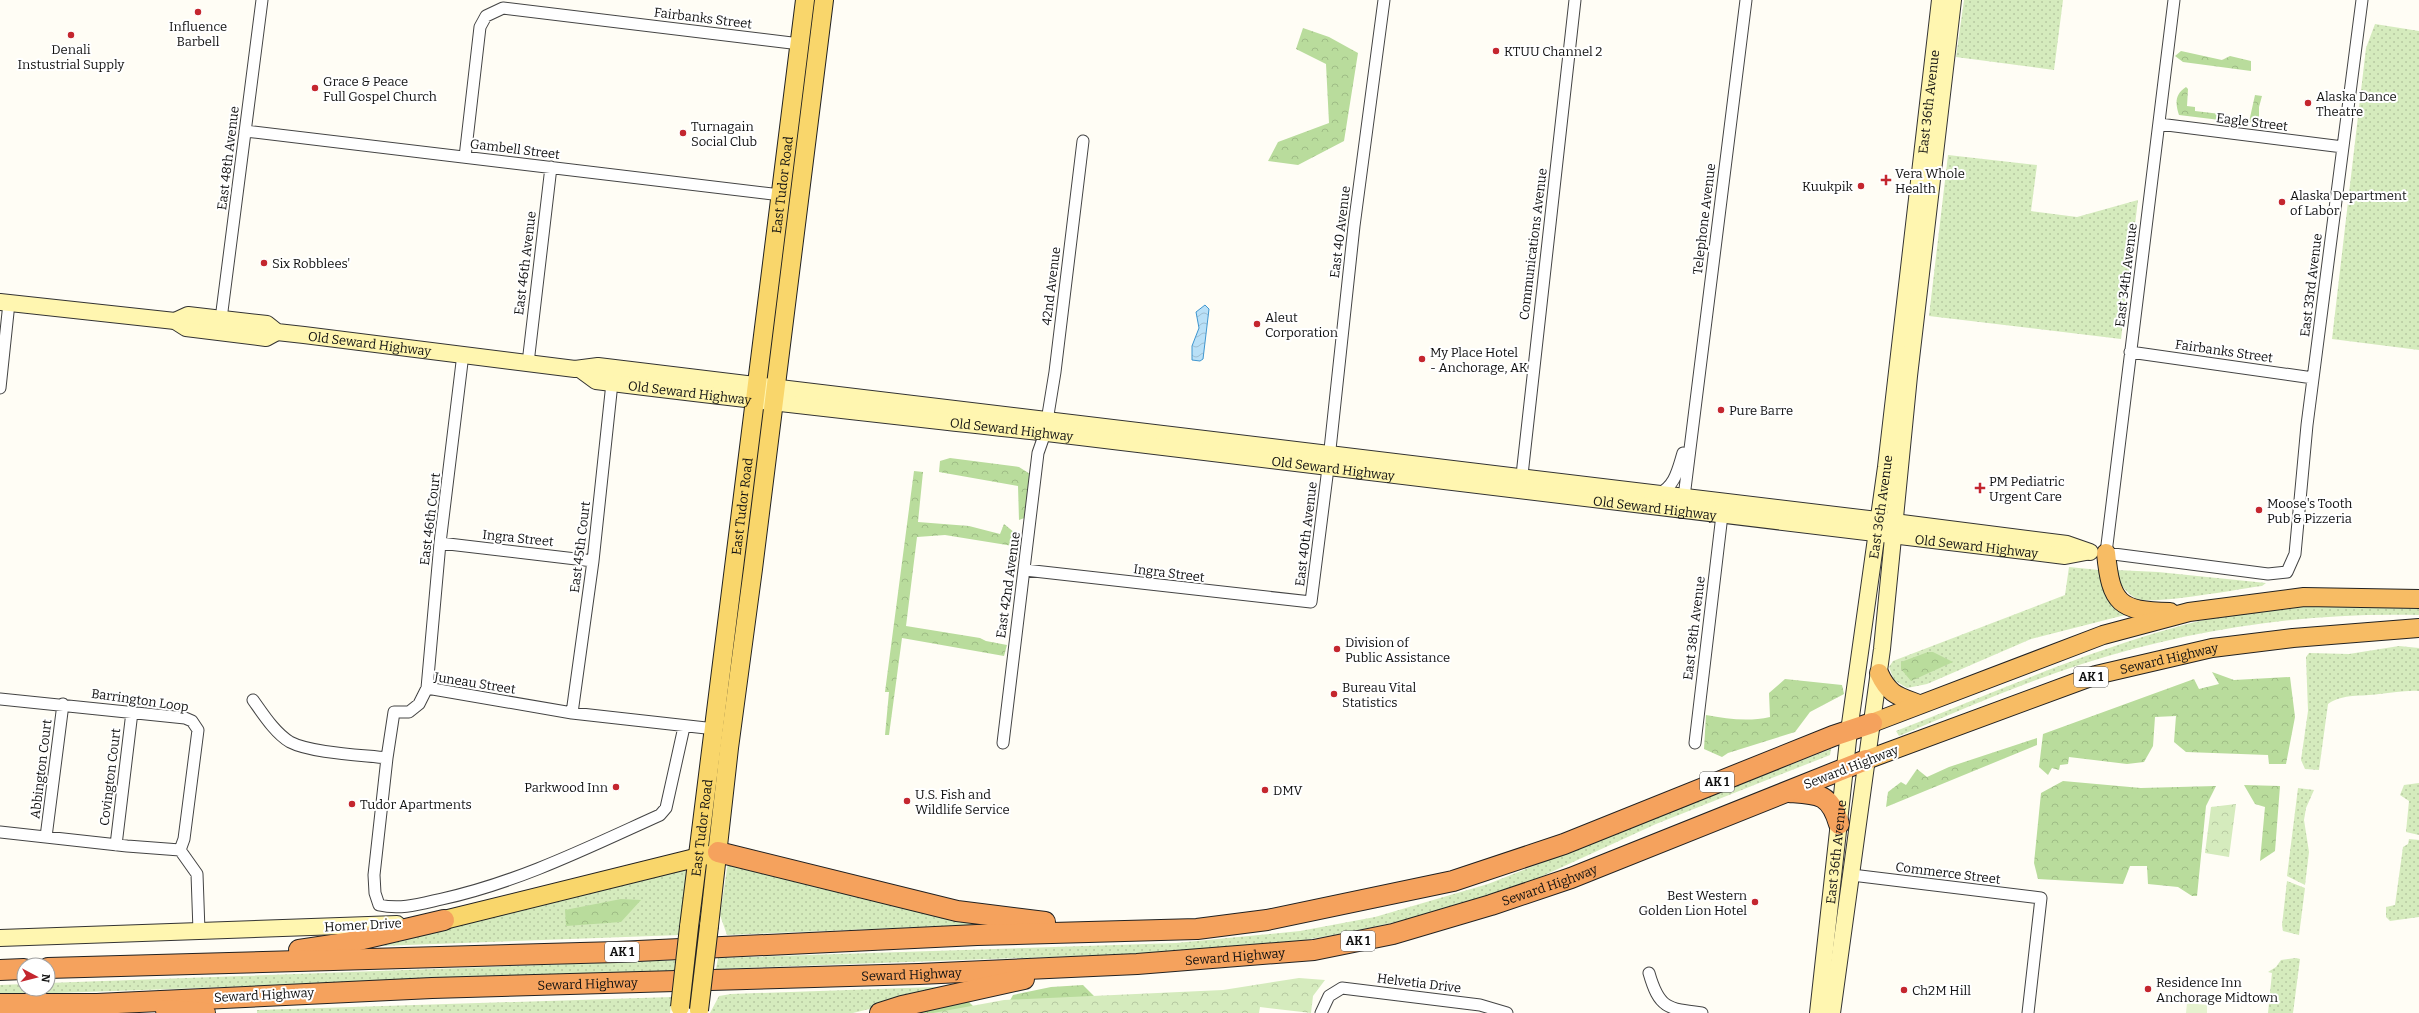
<svg xmlns="http://www.w3.org/2000/svg" width="2419" height="1013" viewBox="0 0 2419 1013" font-family="Bitter,serif">
  <style>
    .grass { fill: url(#grass-dots) }
    .forest { fill: url(#forest-crowns) }
    .park { fill: url(#park-crowns) }
    .pitch { fill: #e6f2cf }
    .water { fill: url(#water-waves); stroke: #3f96cf }
    .lines { fill: none; stroke-linecap: round; stroke-linejoin: round }
    .minor-casing { stroke: #444; stroke-width: 13 }
    .secondary-casing { stroke: #333; stroke-width: 18 }
    .primary-casing { stroke: #222; stroke-width: 20 }
    .trunk-casing { stroke: #222; stroke-width: 20 }
    .motorway-casing { stroke: #222; stroke-width: 22 }
    .minor { stroke: #fff; stroke-width: 11 }
    .secondary { stroke: #fff6b0; stroke-width: 16 }
    .primary { stroke: #f9d66b; stroke-width: 18 }
    .trunk { stroke: #f7bc64; stroke-width: 18 }
    .motorway { stroke: #f5a25d; stroke-width: 20 }
    .primary-bridge-casing { stroke: #222; stroke-width: 20; stroke-linecap: butt }
    .primary-bridge { stroke: #f9d66b; stroke-width: 18 }
    .poi-dot { fill: #c4262e; stroke: #fff; stroke-width: 1.5 }
    .labels { text-anchor: middle; dominant-baseline: central; stroke-width: 4; stroke-linejoin: round; paint-order: stroke }
    .shield { fill: #fff; stroke: #585858; stroke-width: 1 }
    .shield-label { font-size: 12px; font-weight: bold; fill: #111 }
    .street-label { font-size: 13px; fill: #111; stroke: #fff }
    .poi-label { font-size: 13px; fill: #111; stroke: #fff; text-anchor: start }
  </style>
  <defs>
    <pattern id="grass-dots" width="8" height="8" patternUnits="userSpaceOnUse"><rect width="8" height="8" fill="#d5ebbd"/><path d="M2 2h.1M6 6h.1" fill="none" stroke="#b6c8a1" stroke-width="1.8" stroke-linecap="round"/></pattern>
    <pattern id="forest-crowns" width="20" height="18" patternUnits="userSpaceOnUse"><rect width="20" height="18" fill="#b9dc9c"/><path d="M2 6a3 3 0 1 1 6 0M12 15a3 3 0 1 1 6 0" fill="none" stroke="#9ebc85"/></pattern>
    <pattern id="park-crowns" width="20" height="18" patternUnits="userSpaceOnUse"><rect width="20" height="18" fill="#d5ebbd"/><path d="M2 6a3 3 0 1 1 6 0M12 15a3 3 0 1 1 6 0" fill="none" stroke="#b6c8a1"/></pattern>
    <pattern id="water-waves" width="16" height="10" patternUnits="userSpaceOnUse"><rect width="16" height="10" fill="#b9e0f7"/><path d="M0 5q4-4 8 0t8 0" fill="none" stroke="#9ebfd3"/></pattern>
  </defs>
  <rect width="100%" height="100%" fill="#fffdf5"/>
  <path class="grass" d="M1964,0H2063L2054,70L1956,57Z
    M2375,24L2419,31V350L2332,339L2366,48Z
    M1948,155L2037,165L2031,211L2077,217L2138,200L2121,339L1929,316Z
    M2069,567L2099,570L2111,595L2125,615L2031,639L1927,684L1907,688L1894,680L1889,667L1893,661L2065,595Z
    M2116,570L2158,572L2266,583L2262,586C2238,589 2154,605 2137,599C2127,594 2120,583 2113,575Z
    M2329,604H2419V615C2305,612 2191,629 2082,664C2020,684 1960,710 1899,736L1896,731C2013,685 2132,630 2257,609C2280,606 2305,606 2329,604Z
    M2399,646L2419,648V691C2405,690 2393,693 2379,694C2361,697 2344,693 2328,704L2319,770L2305,769L2301,760L2308,711L2306,657L2309,653L2349,654Z
    M1831,749L1830,755L1656,824L1510,891L1420,917L1339,934L1281,944L1186,952L716,969L718,958L1176,943L1300,931L1375,917L1488,884Z
    M2419,783V835L2406,832L2409,801L2400,795L2404,785Z
    M2298,788L2314,790L2306,808L2304,820L2309,852L2305,885L2287,876Z
    M2409,839L2419,840V917L2390,921L2386,917V907L2395,905L2403,847L2408,844Z
    M728,862L994,924L727,935L720,915Z
    M680,869L688,871L680,935L352,947Z
    M2287,881L2305,888L2299,935L2283,931L2282,925Z
    M2296,958L2300,959L2293,1013H2268L2272,973L2268,972L2276,967L2281,960Z
    M679,960L677,971L0,995V985L24,984V989H48V983Z
    M963,986L853,1013H710L719,996L731,994Z
    M672,997L670,1013H257V1010Z"/>
  <path class="forest" d="M1303,28L1329,37L1358,53L1344,141L1298,165L1268,161L1278,142L1329,123L1326,64L1296,49Z
    M2181,51L2222,60L2230,56L2251,61V71L2183,62L2175,56Z
    M2186,87L2188,89L2187,106L2195,107V111L2229,115L2228,121L2179,115C2175,103 2175,94 2186,87Z
    M2255,95L2262,96L2259,107V123L2249,122Z
    M950,458L1019,467L1030,474L1027,517L1019,520L1018,486L939,472L940,461Z
    M914,471L923,472L918,522L969,526L1000,534L1004,524L1015,533L1013,546L945,535L917,537L906,626L980,638L986,641L1007,645L1004,656L902,638L889,735H885L889,692H885Z
    M1928,652H1933L1953,662L1911,681L1901,669V662Z
    M2212,672L2234,680L2290,677L2295,717L2286,764H2269L2268,755L2186,752L2174,742L2176,716L2155,717L2153,746L2144,762L2127,764L2069,757L2068,764L2060,765L2059,770L2052,768L2048,775L2039,767L2043,734L2194,679L2199,689L2219,684Z
    M1785,679L1842,685L1844,694L1810,712L1795,732L1728,753L1722,757L1704,749L1706,715C1728,719 1748,722 1770,717L1769,693Z
    M2037,738V745L1886,807L1888,792L1901,782L1906,785L1917,769L1927,777L1949,767Z
    M2063,781L2141,788L2216,786L2206,806L2197,896H2192L2178,887L2148,884L2147,866H2130L2123,884L2038,879L2034,863L2041,793Z
    M2244,785L2280,786L2275,851L2260,861L2265,807L2255,804Z
    M621,899L641,900L621,922L566,926L565,910Z
    M1083,985L1098,1000L1180,1013H894L966,999L979,1012L1003,1013L1013,995L1051,987Z"/>
  <path class="park" d="M2236,804L2229,857L2205,853L2211,807Z
    M1299,978L1325,980L1313,996L1311,1013L1260,1007L1259,1013H933L1004,1000L1223,990Z"/>
  <path class="pitch" d="M2187,1003L2207,1005V1013H2186Z"/>
  <path class="water" d="M1205,305L1209,309L1203,359L1200,361L1192,360V346L1199,328L1196,312Z"/>
  <g class="lines">
    <g class="minor-casing">
      <path id="minor" d="M2174,0L2106,553L2268,574L2287,572L2295,554L2307,425L2362,0
        M2159,124L2343,147
        M245,131L781,195
        M465,157L480,27L486,16L503,8L800,44
        M221,319L262,0
        M2130,352L2313,378
        M528,363L551,167
        M0,388L9,303
        M1521,484L1575,0
        M1658,494C1675,487 1678,469 1683,453
        M1684,497L1746,0
        M440,543L593,561
        M1025,570L1311,602L1328,468L1354,226L1384,0
        M427,688L440,543L463,354
        M0,699L185,718L192,721L198,730L184,839L180,850L127,846L0,832
        M253,700C263,714 275,733 290,742C311,753 362,755 387,758L394,712H409L419,704L427,688L572,713L715,729
        M572,713L593,561L612,383
        M1003,743L1038,453L1045,433L1055,372L1083,141
        M1695,743L1722,515
        M387,758L374,875L375,893L379,905C401,910 420,904 442,899C519,882 589,847 660,815L666,808L684,727
        M46,837L63,704
        M116,845L132,712
        M180,850L197,874L199,931
        M1852,875L2041,898L2028,1013
        M1649,973C1659,1008 1667,1009 1702,1013
        M1321,1013L1329,996L1342,988L1480,1005L1507,1013"/>
    </g>
    <g class="secondary-casing">
      <g id="secondary">
        <path d="M0,302L175,321L186,328L266,338L277,332"/>
        <path id="s1" d="M175,321L188,315L267,324L277,332L304,335L575,369L598,366L1894,522L2067,544L2090,552"/>
        <path id="s2" d="M581,370L596,381C746,400 897,416 1047,433C1386,474 1725,518 2065,556L2086,552"/>
        <path d="M0,938L397,924"/>
        <path id="s3" d="M1818,1013L1849,731L1886,467L1940,0"/>
        <path d="M1832,1013L1882,649L1909,376L1953,0"/>
      </g>
    </g>
    <g class="primary-casing">
      <g id="primary">
        <path d="M444,920L707,855"/>
        <path d="M709,926L729,748L753,569L824,0"/>
        <path id="s4" d="M689,927L805,0"/>
      </g>
    </g>
    <g class="trunk-casing">
      <g id="trunk">
        <path d="M2106,553C2111,604 2119,611 2170,612"/>
        <path d="M1879,673C1889,695 1898,696 1919,704"/>
        <path d="M1872,723L2103,635L2189,612L2304,597L2419,599"/>
        <path id="s5" d="M1866,760L2096,675L2212,648L2293,638L2419,628"/>
      </g>
    </g>
    <g class="motorway-casing">
      <g id="motorway">
        <path d="M1789,792C1818,794 1830,793 1839,824"/>
        <path d="M718,852L957,911L1045,922"/>
        <path d="M299,950L346,943L444,920"/>
        <path d="M48,968L617,952L977,935L1197,929L1267,920L1453,881L1564,844L1833,736L1872,723"/>
        <path d="M0,970L24,969"/>
        <path id="s6" d="M0,1004H97L432,988L919,974L1137,964L1314,950L1393,934L1491,905L1571,878L1866,760"/>
        <path d="M166,1010L205,1013"/>
        <path d="M880,1013L902,1006L1024,979"/>
      </g>
    </g>
    <use href="#minor" class="minor"/>
    <use href="#secondary" class="secondary"/>
    <use href="#primary" class="primary"/>
    <use href="#trunk" class="trunk"/>
    <use href="#motorway" class="motorway"/>
    <g class="primary-bridge-casing">
      <path id="primary-bridge" d="M680,1007L689,927
        M699,1010L709,926"/>
    </g>
    <use href="#primary-bridge" class="primary-bridge"/>
  </g>
  <g class="poi-dot">
    <circle cx="198" cy="12" r="4"/>
    <circle cx="71" cy="35" r="4"/>
    <circle cx="1496" cy="51" r="4"/>
    <circle cx="315" cy="88" r="4"/>
    <circle cx="2308" cy="103" r="4"/>
    <circle cx="683" cy="133" r="4"/>
    <path d="M1884 174h4v4h4v4h-4v4h-4v-4h-4v-4h4z"/>
    <circle cx="1861" cy="186" r="4"/>
    <circle cx="2282" cy="202" r="4"/>
    <circle cx="264" cy="263" r="4"/>
    <circle cx="1257" cy="324" r="4"/>
    <circle cx="1422" cy="359" r="4"/>
    <circle cx="1721" cy="410" r="4"/>
    <path d="M1978 482h4v4h4v4h-4v4h-4v-4h-4v-4h4z"/>
    <circle cx="2259" cy="510" r="4"/>
    <circle cx="1337" cy="649" r="4"/>
    <circle cx="1334" cy="694" r="4"/>
    <circle cx="616" cy="787" r="4"/>
    <circle cx="1265" cy="790" r="4"/>
    <circle cx="907" cy="801" r="4"/>
    <circle cx="352" cy="804" r="4"/>
    <circle cx="1755" cy="902" r="4"/>
    <circle cx="2148" cy="989" r="4"/>
    <circle cx="1904" cy="990" r="4"/>
  </g>
  <g class="labels">
    <g class="shield">
      <rect x="2074" y="667" width="34" height="20" rx="3"/>
      <rect x="1700" y="772" width="34" height="20" rx="3"/>
      <rect x="1341" y="931" width="34" height="20" rx="3"/>
      <rect x="605" y="942" width="34" height="20" rx="3"/>
    </g>
    <g class="shield-label">
      <text x="2091" y="677">AK 1</text>
      <text x="1717" y="782">AK 1</text>
      <text x="1358" y="941">AK 1</text>
      <text x="622" y="952">AK 1</text>
    </g>
    <g class="street-label">
      <text transform="translate(703 18) rotate(7)">Fairbanks Street</text>
      <text stroke="none"><textPath href="#s3" startOffset="918">East 36th Avenue</textPath></text>
      <text transform="translate(2252 122) rotate(7)">Eagle Street</text>
      <text transform="translate(515 149) rotate(7)">Gambell Street</text>
      <text transform="translate(228 158) rotate(-83)">East 48th Avenue</text>
      <text stroke="none"><textPath href="#s4" startOffset="748">East Tudor Road</textPath></text>
      <text transform="translate(1704 219) rotate(-83)">Telephone Avenue</text>
      <text transform="translate(1340 232) rotate(-83)">East 40 Avenue</text>
      <text transform="translate(1533 244) rotate(-83)">Communications Avenue</text>
      <text transform="translate(525 263) rotate(-83)">East 46th Avenue</text>
      <text transform="translate(2126 275) rotate(-83)">East 34th Avenue</text>
      <text transform="translate(2311 285) rotate(-83)">East 33rd Avenue</text>
      <text transform="translate(1051 286) rotate(-83)">42nd Avenue</text>
      <text stroke="none"><textPath href="#s1" startOffset="200">Old Seward Highway</textPath></text>
      <text transform="translate(2224 351) rotate(8)">Fairbanks Street</text>
      <text stroke="none"><textPath href="#s2" startOffset="113">Old Seward Highway</textPath></text>
      <text stroke="none"><textPath href="#s2" startOffset="437">Old Seward Highway</textPath></text>
      <text stroke="none"><textPath href="#s2" startOffset="761">Old Seward Highway</textPath></text>
      <text stroke="none"><textPath href="#s4" startOffset="424">East Tudor Road</textPath></text>
      <text stroke="none"><textPath href="#s2" startOffset="1085">Old Seward Highway</textPath></text>
      <text stroke="none"><textPath href="#s3" startOffset="510">East 36th Avenue</textPath></text>
      <text transform="translate(430 519) rotate(-83)">East 46th Court</text>
      <text transform="translate(1306 534) rotate(-83)">East 40th Avenue</text>
      <text transform="translate(518 538) rotate(6)">Ingra Street</text>
      <text stroke="none"><textPath href="#s2" startOffset="1409">Old Seward Highway</textPath></text>
      <text transform="translate(580 547) rotate(-83)">East 45th Court</text>
      <text transform="translate(1169 573) rotate(7)">Ingra Street</text>
      <text transform="translate(1008 585) rotate(-82)">East 42nd Avenue</text>
      <text transform="translate(1694 628) rotate(-83)">East 38th Avenue</text>
      <text stroke="none"><textPath href="#s5" startOffset="320">Seward Highway</textPath></text>
      <text transform="translate(475 683) rotate(9)">Juneau Street</text>
      <text transform="translate(140 700) rotate(8)">Barrington Loop</text>
      <text transform="translate(1851 767) rotate(-21)">Seward Highway</text>
      <text transform="translate(41 769) rotate(-83)">Abbington Court</text>
      <text transform="translate(110 777) rotate(-83)">Covington Court</text>
      <text stroke="none"><textPath href="#s4" startOffset="100">East Tudor Road</textPath></text>
      <text stroke="none"><textPath href="#s3" startOffset="162">East 36th Avenue</textPath></text>
      <text transform="translate(1948 873) rotate(7)">Commerce Street</text>
      <text stroke="none"><textPath href="#s6" startOffset="1560">Seward Highway</textPath></text>
      <text transform="translate(363 925) rotate(-3)">Homer Drive</text>
      <text stroke="none"><textPath href="#s6" startOffset="1236">Seward Highway</textPath></text>
      <text stroke="none"><textPath href="#s6" startOffset="912">Seward Highway</textPath></text>
      <text stroke="none"><textPath href="#s6" startOffset="588">Seward Highway</textPath></text>
      <text transform="translate(1419 983) rotate(7)">Helvetia Drive</text>
      <text transform="translate(264 995) rotate(-3)">Seward Highway</text>
    </g>
    <g class="poi-label">
      <text x="198" y="26" text-anchor="middle">Influence<tspan x="198" dy="15">Barbell</tspan></text>
      <text x="71" y="49" text-anchor="middle">Denali<tspan x="71" dy="15">Instustrial Supply</tspan></text>
      <text x="1504" y="51">KTUU Channel 2</text>
      <text x="323" y="81">Grace &amp; Peace<tspan x="323" dy="15">Full Gospel Church</tspan></text>
      <text x="2316" y="96">Alaska Dance<tspan x="2316" dy="15">Theatre</tspan></text>
      <text x="691" y="126">Turnagain<tspan x="691" dy="15">Social Club</tspan></text>
      <text x="1895" y="173">Vera Whole<tspan x="1895" dy="15">Health</tspan></text>
      <text x="1853" y="186" text-anchor="end">Kuukpik</text>
      <text x="2290" y="195">Alaska Department<tspan x="2290" dy="15">of Labor</tspan></text>
      <text x="272" y="263">Six Robblees'</text>
      <text x="1265" y="317">Aleut<tspan x="1265" dy="15">Corporation</tspan></text>
      <text x="1430" y="352">My Place Hotel<tspan x="1430" dy="15">- Anchorage, AK</tspan></text>
      <text x="1729" y="410">Pure Barre</text>
      <text x="1989" y="481">PM Pediatric<tspan x="1989" dy="15">Urgent Care</tspan></text>
      <text x="2267" y="503">Moose's Tooth<tspan x="2267" dy="15">Pub &amp; Pizzeria</tspan></text>
      <text x="1345" y="642">Division of<tspan x="1345" dy="15">Public Assistance</tspan></text>
      <text x="1342" y="687">Bureau Vital<tspan x="1342" dy="15">Statistics</tspan></text>
      <text x="608" y="787" text-anchor="end">Parkwood Inn</text>
      <text x="1273" y="790">DMV</text>
      <text x="915" y="794">U.S. Fish and<tspan x="915" dy="15">Wildlife Service</tspan></text>
      <text x="360" y="804">Tudor Apartments</text>
      <text x="1747" y="895" text-anchor="end">Best Western<tspan x="1747" dy="15">Golden Lion Hotel</tspan></text>
      <text x="2156" y="982">Residence Inn<tspan x="2156" dy="15">Anchorage Midtown</tspan></text>
      <text x="1912" y="990">Ch2M Hill</text>
    </g>
  </g>
  <g transform="translate(36 977) rotate(97)"><circle r="19" fill="#ffffff" stroke="#a0a0a0"/>
  <path d="M0-3L7 15L0 10L-7 15Z" fill="#c4262e"/>
  <text y="-6" font-size="11" font-weight="bold" text-anchor="middle" fill="#111111">N</text>
  </g>
</svg>
